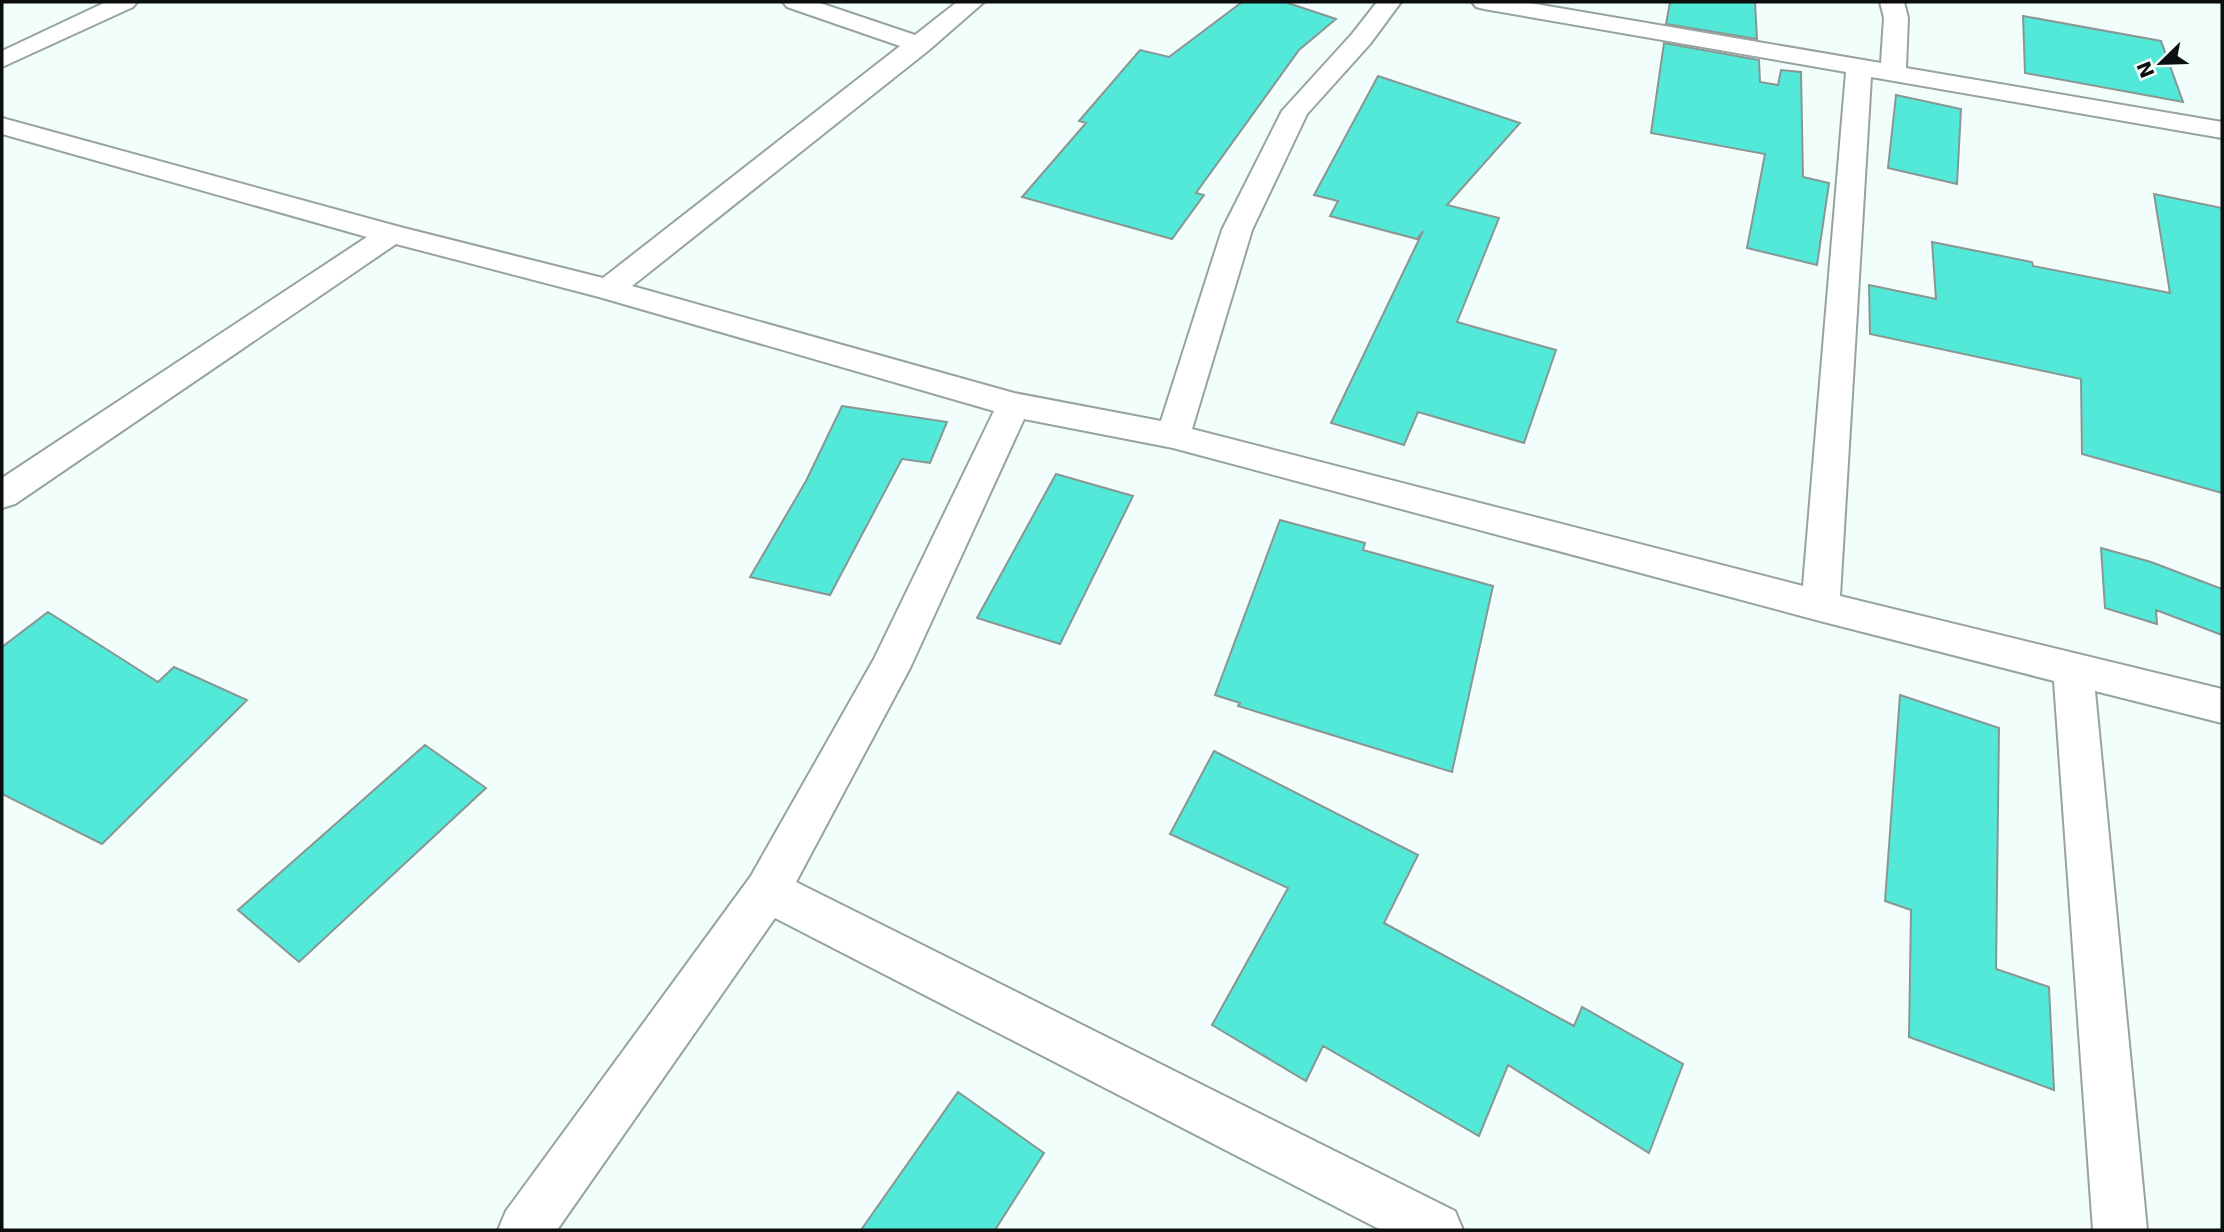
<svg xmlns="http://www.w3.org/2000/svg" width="2224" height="1232" viewBox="0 0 2224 1232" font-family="'DejaVu Sans',sans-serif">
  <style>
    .building { fill: #53e9d8; stroke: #8a9694; stroke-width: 2 }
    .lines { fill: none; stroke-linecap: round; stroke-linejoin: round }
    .minor-casing { stroke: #97a3a1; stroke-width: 4 }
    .minor { fill: #fff; fill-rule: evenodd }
  </style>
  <rect width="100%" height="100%" fill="#f1fefb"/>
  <path class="building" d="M1242,2H1285L1336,19L1299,50L1196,193L1204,195L1172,239L1022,197L1086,123L1079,121L1140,50L1169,57Z
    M1670,2H1755L1757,39L1666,24Z
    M2023,16L2161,41L2183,102L2025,73Z
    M1664,43L1759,60L1760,82L1778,85L1781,70L1801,72L1803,177L1829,183L1817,265L1747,248L1765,154L1651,133Z
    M1378,76L1520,123L1447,205L1499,218L1457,322L1556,350L1524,443L1418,412L1404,445L1331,423L1423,231L1417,239L1330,216L1338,201L1314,195Z
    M1896,95L1961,109L1957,184L1888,168Z
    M2154,194L2222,208V493L2082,454L2081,379L1870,334L1869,285L1936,299L1932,242L2032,262L2033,266L2170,293Z
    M842,406L947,422L930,463L902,459L830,595L750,577L806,481Z
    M1056,474L1133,496L1060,644L977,618Z
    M1280,520L1365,543L1363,550L1493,586L1452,772L1238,706L1240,703L1215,695Z
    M2101,548L2151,562L2222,589V635L2156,610L2157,624L2105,608Z
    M48,612L158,682L174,667L247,700L102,844L2,794V647Z
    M1900,695L1999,728L1996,969L2049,987L2054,1090L1909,1037L1911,910L1885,901Z
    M425,745L486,788L299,962L238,910Z
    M1214,751L1418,855L1384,923L1574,1026L1582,1007L1683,1064L1649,1153L1508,1065L1479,1136L1323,1046L1306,1081L1212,1025L1288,888L1170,834Z
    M958,1092L1044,1153L995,1230H861Z"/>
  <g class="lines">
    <g class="minor-casing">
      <path id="minor" d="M106,2H137L133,7L2,67V51Z
        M783,2H817L915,35L957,2H984L929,50L632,286L1014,393L1161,421L1222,230L1282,111L1352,34L1377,2H1401L1370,44L1307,114L1252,230L1192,429L1803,586L1846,72L1484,9L1476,7L1472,2H1524L1881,63L1884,18L1880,2H1904L1908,18L1906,68L2222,122V138L1871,77L1840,596L2222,689V723L2095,691L2147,1230H2093L2054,681L1820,621L1173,448L1024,419L910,668L796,882L1455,1211L1463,1230H1381L775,918L557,1230H498L506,1211L751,876L874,659L994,411L599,297L396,244L15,504L2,508V478L367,237L2,134V118L400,227L603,278L900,46L787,7Z"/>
    </g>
    <use href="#minor" class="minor"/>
  </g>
  <rect width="2224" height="1232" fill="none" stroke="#0b0f0f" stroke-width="7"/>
  <g transform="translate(2161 63) rotate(247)" stroke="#f1fefb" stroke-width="5" paint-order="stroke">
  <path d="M0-5L12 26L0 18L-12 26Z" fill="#0b0f0f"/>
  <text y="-10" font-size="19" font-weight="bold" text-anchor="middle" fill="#0b0f0f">N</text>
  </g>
</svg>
